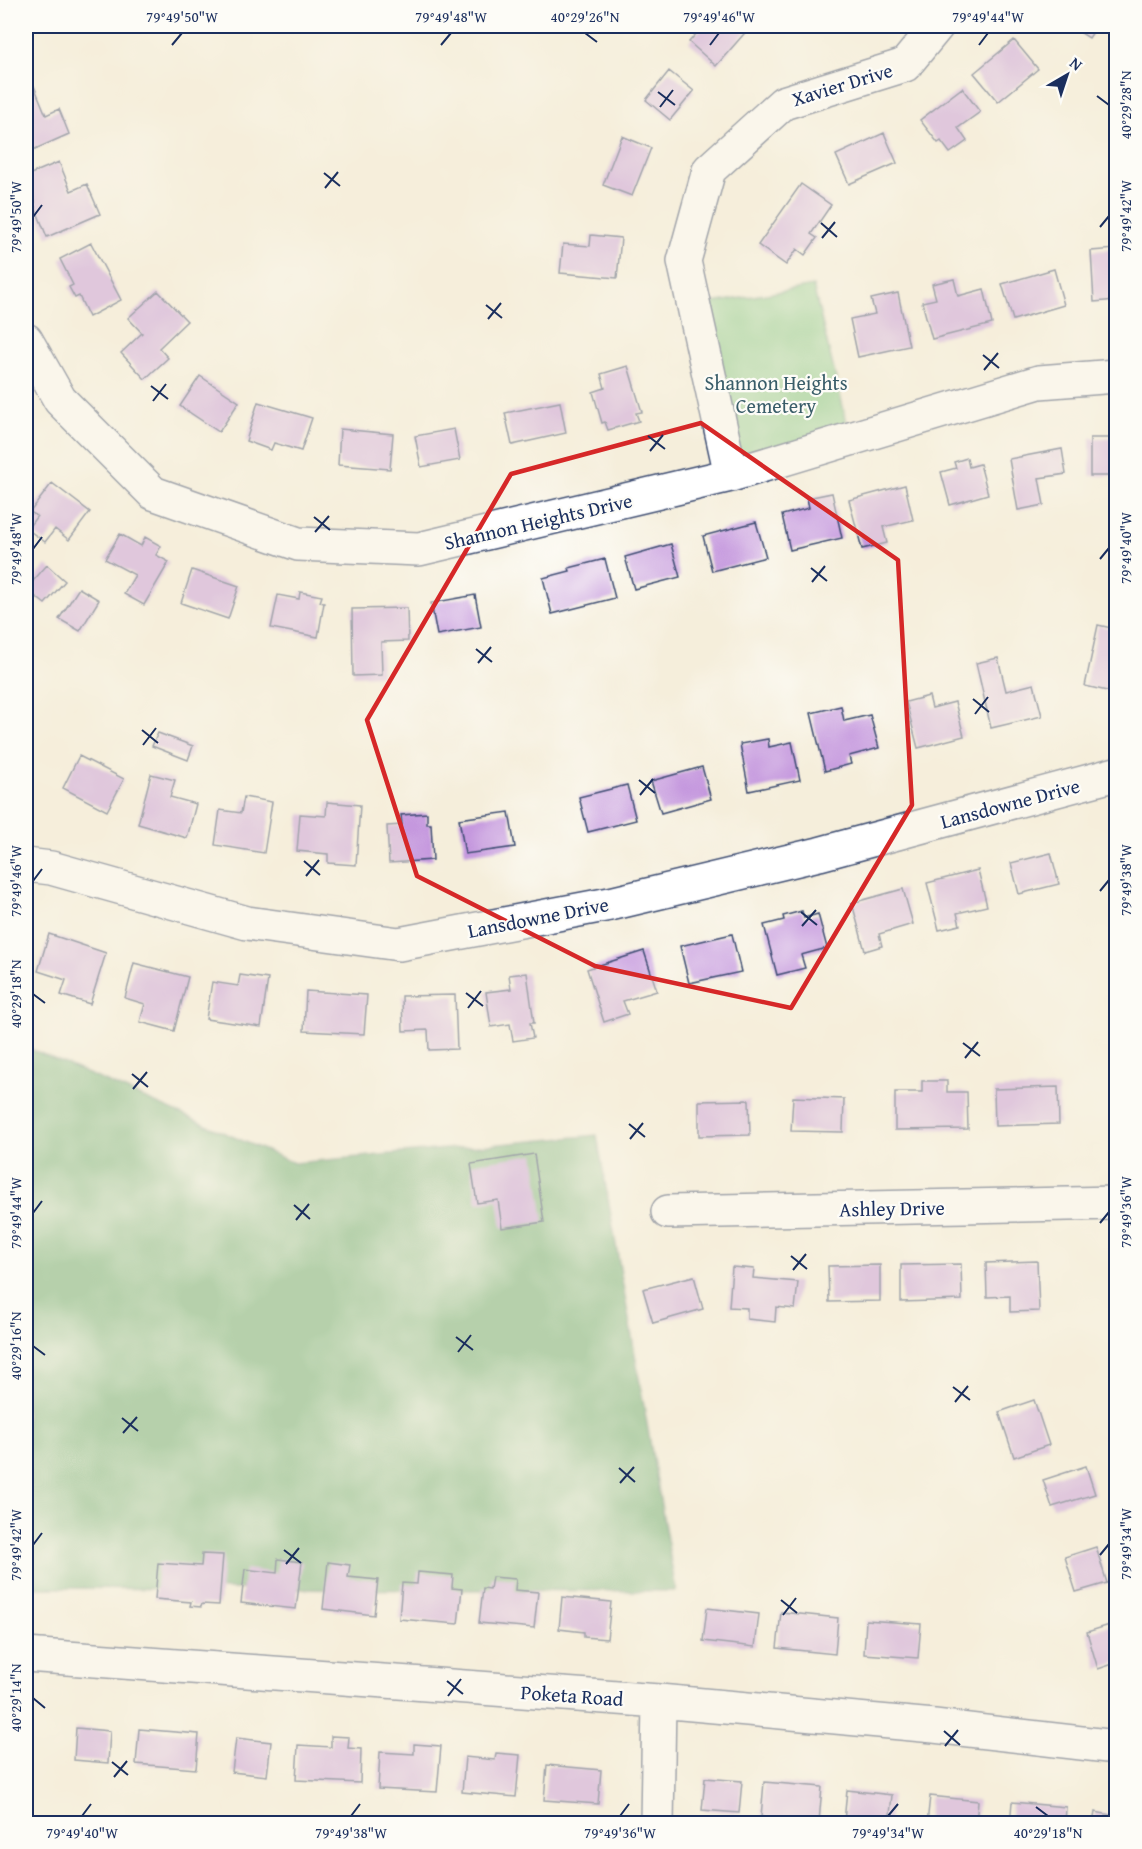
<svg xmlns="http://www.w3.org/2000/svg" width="1142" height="1849" viewBox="0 0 1142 1849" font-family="'Gentium Book Plus',serif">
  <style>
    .green { fill: #7fc783; stroke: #4d7b70; stroke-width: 1.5 }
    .forest { fill: #67ac71; stroke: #416e68; stroke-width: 1.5 }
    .building { fill: #c598de }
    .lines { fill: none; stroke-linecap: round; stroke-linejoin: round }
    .minor-casing { stroke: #3c4c71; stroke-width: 36 }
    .minor { stroke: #fff; stroke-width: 33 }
    .marked { fill: none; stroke: #d62828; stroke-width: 4.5; stroke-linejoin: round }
    .ticks { fill: none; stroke: #1b2f5e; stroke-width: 2 }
    .labels { text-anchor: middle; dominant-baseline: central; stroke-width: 4.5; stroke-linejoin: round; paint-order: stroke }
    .street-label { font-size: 20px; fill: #1b2f5e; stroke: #fdfcf7 }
    .park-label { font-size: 20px; fill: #395d69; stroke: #fdfcf7 }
    .neatline { fill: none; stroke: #1b2f5e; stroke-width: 2 }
    .ticks-label { font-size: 15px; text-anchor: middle; fill: #1b2f5e }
  </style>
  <rect width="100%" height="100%" fill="#fdfcf7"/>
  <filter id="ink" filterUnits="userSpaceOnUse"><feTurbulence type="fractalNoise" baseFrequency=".0167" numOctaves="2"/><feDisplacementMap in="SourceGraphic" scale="12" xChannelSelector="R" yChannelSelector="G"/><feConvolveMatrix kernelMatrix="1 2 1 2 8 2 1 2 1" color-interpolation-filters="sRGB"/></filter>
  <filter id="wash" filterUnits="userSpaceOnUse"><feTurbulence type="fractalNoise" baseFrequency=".008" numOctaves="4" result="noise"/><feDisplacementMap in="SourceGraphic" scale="24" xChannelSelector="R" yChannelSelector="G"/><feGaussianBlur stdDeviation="1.35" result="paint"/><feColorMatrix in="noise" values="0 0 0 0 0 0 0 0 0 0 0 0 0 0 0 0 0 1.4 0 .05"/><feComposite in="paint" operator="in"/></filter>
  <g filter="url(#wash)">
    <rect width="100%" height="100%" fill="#f5eedb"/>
    <path class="green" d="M813,286L851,439L731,475L694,306Z"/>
    <path class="forest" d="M26,1047L294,1163L597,1135L676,1591L26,1588Z"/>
    <g id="blocks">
      <path class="building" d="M703,26H749L750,27L716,66L689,42Z
        M1070,26H1097L1089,38Z
        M1014,40L1038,69L998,102L974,73Z
        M669,71L694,91L670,120L646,100Z
        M34,86L46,115L59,109L69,134L26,153V90Z
        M962,88L980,112L958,128L967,141L950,153L941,141L938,143L920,120Z
        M884,133L897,163L849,184L836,155Z
        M622,136L651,148L632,196L603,185Z
        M59,162L71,191L87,184L100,214L47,237L33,202H35L26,176Z
        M801,184L831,205L811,234L817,238L805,255L797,249L786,265L758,245Z
        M591,235L621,238L617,278L560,273L563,244L590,246Z
        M91,243L121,300L89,317L79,296L75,298L69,287L73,285L60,259Z
        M1116,249V300L1094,302L1091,251Z
        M1054,269L1064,305L1013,320L1002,284Z
        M954,279L958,296L984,289L992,324L932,339L922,302L936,299L932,284Z
        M158,291L187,321L159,348L168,358L145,379L121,353L142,333L128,318Z
        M898,293L909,346L858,357L850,319L875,314L871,299Z
        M628,366L642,412L636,413L639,421L608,430L605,422L602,423L593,392L605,388L601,374Z
        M200,376L239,402L219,432L180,406Z
        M258,402L312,418L301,451L274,443L271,450L246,441Z
        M560,402L566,433L512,445L505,413Z
        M340,429L393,434L390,469L338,465Z
        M454,429L460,460L421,467L415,436Z
        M1090,438H1116V476H1090Z
        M1062,449L1066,474L1039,478L1044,505L1018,510L1009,459Z
        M967,458L969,467L980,464L988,494L950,505L941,472L956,468L954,462Z
        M52,483L90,512L69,540L55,529L45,542L27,529L37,516L30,512Z
        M905,485L913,520L883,527L887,543L862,549L849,500Z
        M832,493L842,538L790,550L782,515L809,508L807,498Z
        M756,522L766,557L712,571L703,536Z
        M120,534L141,546L145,537L161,546L156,555L169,562L144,605L124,594L135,575L105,559Z
        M671,544L680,577L634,589L625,557Z
        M605,559L615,598L552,614L543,578L570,571L569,568Z
        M47,565L65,581L45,604L26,589Z
        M192,570L239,586L228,619L181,603Z
        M79,588L99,600L80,631L59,619Z
        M300,592L322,596L320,602L324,603L318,637L271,628L278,595L299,599Z
        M475,595L481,627L437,635L431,603Z
        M407,608L408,641L381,642L382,675L353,676L352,609Z
        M1098,625L1116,629V693L1085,686Z
        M998,658L1006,691L1034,684L1042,716L991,728L976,663Z
        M929,696L932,708L955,702L964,736L918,748L906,702Z
        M841,706L844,721L870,715L879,748L849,756L851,764L825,771L811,713Z
        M158,733L193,746L188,760L152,746Z
        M768,739L769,747L792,742L800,780L749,791L740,744Z
        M79,756L124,779L107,811L63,788Z
        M702,767L711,799L661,813L651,781Z
        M151,774L175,780L170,797L196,804L187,838L138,824Z
        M627,785L636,820L588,832L579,797Z
        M244,797L272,802L264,853L215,845L220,810L241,813Z
        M327,802L360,805L356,865L328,863V854L297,851L300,814L326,816Z
        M509,812L515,847L465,854L459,819Z
        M427,813V824H431L433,860L389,863L387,826L402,825L401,815Z
        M1051,853L1059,884L1019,894L1011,863Z
        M978,870L987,906L957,913L960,925L939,930L927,883Z
        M903,889L913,924L879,934L882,946L865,951L852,903Z
        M802,911L804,918L818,914L827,948L801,955L805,968L777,975L764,925L784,920L783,916Z
        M49,934L106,953L90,1004L61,995L66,980L38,971Z
        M732,934L741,972L689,983L680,946Z
        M644,951L657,991L623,1001L628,1014L604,1022L587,969Z
        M134,963L188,977L174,1031L140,1022L145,1004L125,998Z
        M527,973L534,1023H530L533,1038L513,1041L510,1024L491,1027L486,992L511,989L509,975Z
        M240,975L268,979L261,1027L206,1019L212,982L238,986Z
        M306,991L367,995L364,1034L304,1031Z
        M455,995L457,1049L429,1050L428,1030L403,1031L402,996Z
        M922,1081H947V1092H967L968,1129L895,1130V1092H922Z
        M1058,1087L1059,1124L995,1126L994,1089Z
        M793,1097L844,1099L843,1132L791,1131Z
        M749,1100L750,1135L699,1136V1101Z
        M534,1154L544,1222L502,1228L498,1200L477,1203L471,1164Z
        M1037,1261L1039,1311L1010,1312V1296L987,1297L986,1263Z
        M961,1264L962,1300L901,1302V1265Z
        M880,1265V1301L829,1302L828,1266Z
        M732,1267L754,1269L753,1278L798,1282L795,1309L776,1307L775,1322L747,1319V1308L729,1307Z
        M694,1276L703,1309L653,1323L643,1289Z
        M1034,1400L1049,1445L1014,1457L999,1412Z
        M1086,1466L1095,1494L1052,1507L1043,1480Z
        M1096,1547L1107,1583L1076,1592L1065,1557Z
        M202,1554L223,1555L219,1605L202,1604L201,1607L190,1606L191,1602L155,1599L158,1563L201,1566Z
        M278,1559L302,1562L296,1609L241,1603L245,1569L277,1573Z
        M328,1562L350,1565L348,1577L378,1580L374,1615L323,1609Z
        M418,1572L453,1575L452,1588L462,1589L458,1624L399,1619L402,1583L417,1584Z
        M492,1577L516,1579L515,1590L538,1592L534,1628L479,1623L483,1588L490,1589Z
        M562,1597L611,1602L607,1639L584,1637V1632L559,1629Z
        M707,1608L759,1614L755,1647L703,1641Z
        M781,1612L838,1618L835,1654L777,1648Z
        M866,1620L921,1624L918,1658L864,1654Z
        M1116,1623V1663L1098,1669L1087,1632Z
        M76,1728L110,1731L108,1763L74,1760Z
        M139,1729L199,1734L196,1769L136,1764Z
        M331,1736L349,1737L348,1748L361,1749L360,1783L296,1780L298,1745L331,1747Z
        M236,1738L271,1742L267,1776L232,1772Z
        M414,1744L441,1746L437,1792L378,1789L380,1752L414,1754Z
        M496,1753L520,1755L516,1797L462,1792L465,1757L495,1760Z
        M547,1765L601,1770L598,1804L544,1800Z
        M705,1778L742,1781L739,1813L702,1810Z
        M764,1782L822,1787L819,1822L761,1817Z
        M847,1790L892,1795L889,1824L844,1822Z
        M930,1796L978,1801L976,1824H927Z
        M1012,1802L1066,1807L1065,1824H1010Z
        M1095,1812L1116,1816V1824H1093Z"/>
    </g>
  </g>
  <g filter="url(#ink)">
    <use href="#blocks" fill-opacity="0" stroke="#3c4c71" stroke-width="1.5"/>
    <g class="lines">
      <g class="minor-casing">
        <path id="minor" d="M26,340L60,400L153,493L298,544L419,549L731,475L1039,382L1116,376
          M731,475L684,261L709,170L783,103L905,65L937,26
          M26,865L51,868L247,923L399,944L610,904L819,854L1116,774
          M668,1212L1116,1203
          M26,1655L659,1701L934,1726L1116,1747
          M657,1824L659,1701"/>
      </g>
      <use href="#minor" class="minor"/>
    </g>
  </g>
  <path d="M0 0H1142V1849H0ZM701,423L898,560L912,805L791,1008L595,966L417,876L367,720L511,474Z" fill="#f5eedb" fill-opacity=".55" fill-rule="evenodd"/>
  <path class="marked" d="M701,423L898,560L912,805L791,1008L595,966L417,876L367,720L511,474Z"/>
  <path class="ticks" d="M585,33L597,42M172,45L182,33M441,45L451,33M710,45L719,33M979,45L988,33M658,92L675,105M1097,96L1109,105M660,107L673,90M324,173L340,186M325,188L338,172M33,217L42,205M821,223L837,237M1100,227L1109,216M822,238L835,222M486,305L502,318M488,319L501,303M983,355L999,368M984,370L998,353M151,386L168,399M153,401L166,384M648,436L665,449M650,451L663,435M314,517L330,530M315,532L329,516M33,549L42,537M1100,559L1109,548M811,568L827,581M812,582L825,566M476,649L492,662M478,663L491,647M973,699L989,712M975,714L988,697M142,730L158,743M143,745L156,728M639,780L655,793M640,795L653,779M304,861L320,875M306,876L319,860M33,881L42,869M1100,891L1109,880M801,912L817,925M802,926L816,910M466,993L483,1006M33,994L45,1003M468,1008L481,991M963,1043L980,1056M965,1058L978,1042M132,1074L148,1087M133,1089L147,1072M629,1124L645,1137M630,1139L643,1123M294,1205L310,1219M33,1213L42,1201M296,1220L309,1204M1100,1223L1109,1212M791,1256L807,1269M793,1270L806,1254M456,1337L473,1350M33,1346L45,1355M458,1352L471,1335M953,1387L970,1400M955,1402L968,1386M122,1418L138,1431M123,1433L137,1417M619,1468L635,1482M620,1483L634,1467M33,1545L42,1533M284,1550L301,1563M1100,1555L1109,1544M286,1564L299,1548M781,1600L797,1613M783,1615L796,1598M447,1681L463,1694M448,1696L461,1679M33,1698L45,1708M944,1731L960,1745M945,1746L958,1730M112,1762L128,1775M114,1777L127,1761M1036,1807L1048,1816M82,1816L91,1804M351,1816L360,1804M620,1816L629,1804M888,1816L898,1804"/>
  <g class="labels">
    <g class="street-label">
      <text transform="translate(842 84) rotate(-17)">Xavier Drive</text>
      <text transform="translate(538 521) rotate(-13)">Shannon Heights Drive</text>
      <text transform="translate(1010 803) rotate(-15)">Lansdowne Drive</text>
      <text transform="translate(538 917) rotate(-11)">Lansdowne Drive</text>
      <text transform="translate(892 1208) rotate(-1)">Ashley Drive</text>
      <text transform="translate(572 1695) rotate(4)">Poketa Road</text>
    </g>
    <g class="park-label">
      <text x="776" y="382">Shannon Heights<tspan x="776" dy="23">Cemetery</tspan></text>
    </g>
  </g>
  <rect width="1142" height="1849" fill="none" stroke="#fdfcf7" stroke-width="66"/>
  <g transform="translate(1067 75) rotate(39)" stroke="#fdfcf7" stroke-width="4.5" paint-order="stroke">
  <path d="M0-4.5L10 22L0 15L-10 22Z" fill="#1b2f5e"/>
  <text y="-9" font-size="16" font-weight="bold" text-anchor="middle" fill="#1b2f5e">N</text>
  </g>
  <rect x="33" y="33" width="1076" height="1783" class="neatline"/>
  <g class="ticks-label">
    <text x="182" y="22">79°49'50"W</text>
    <text x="451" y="22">79°49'48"W</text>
    <text x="585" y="22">40°29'26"N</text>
    <text x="719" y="22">79°49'46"W</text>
    <text x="988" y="22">79°49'44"W</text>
    <text transform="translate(1126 105) rotate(-90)" y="5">40°29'28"N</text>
    <text transform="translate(1126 216) rotate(-90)" y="5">79°49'42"W</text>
    <text transform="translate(16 217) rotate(-90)" y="5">79°49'50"W</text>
    <text transform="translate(1126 548) rotate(-90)" y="5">79°49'40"W</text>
    <text transform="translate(16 549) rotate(-90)" y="5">79°49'48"W</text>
    <text transform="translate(1126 880) rotate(-90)" y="5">79°49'38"W</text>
    <text transform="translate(16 881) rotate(-90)" y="5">79°49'46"W</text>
    <text transform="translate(16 994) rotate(-90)" y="5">40°29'18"N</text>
    <text transform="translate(1126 1212) rotate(-90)" y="5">79°49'36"W</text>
    <text transform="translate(16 1213) rotate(-90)" y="5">79°49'44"W</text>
    <text transform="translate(16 1346) rotate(-90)" y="5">40°29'16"N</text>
    <text transform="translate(1126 1544) rotate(-90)" y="5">79°49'34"W</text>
    <text transform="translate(16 1545) rotate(-90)" y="5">79°49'42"W</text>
    <text transform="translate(16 1698) rotate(-90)" y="5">40°29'14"N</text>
    <text x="82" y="1838">79°49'40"W</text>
    <text x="351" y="1838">79°49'38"W</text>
    <text x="620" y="1838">79°49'36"W</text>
    <text x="888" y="1838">79°49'34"W</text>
    <text x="1048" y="1838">40°29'18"N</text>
  </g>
</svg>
